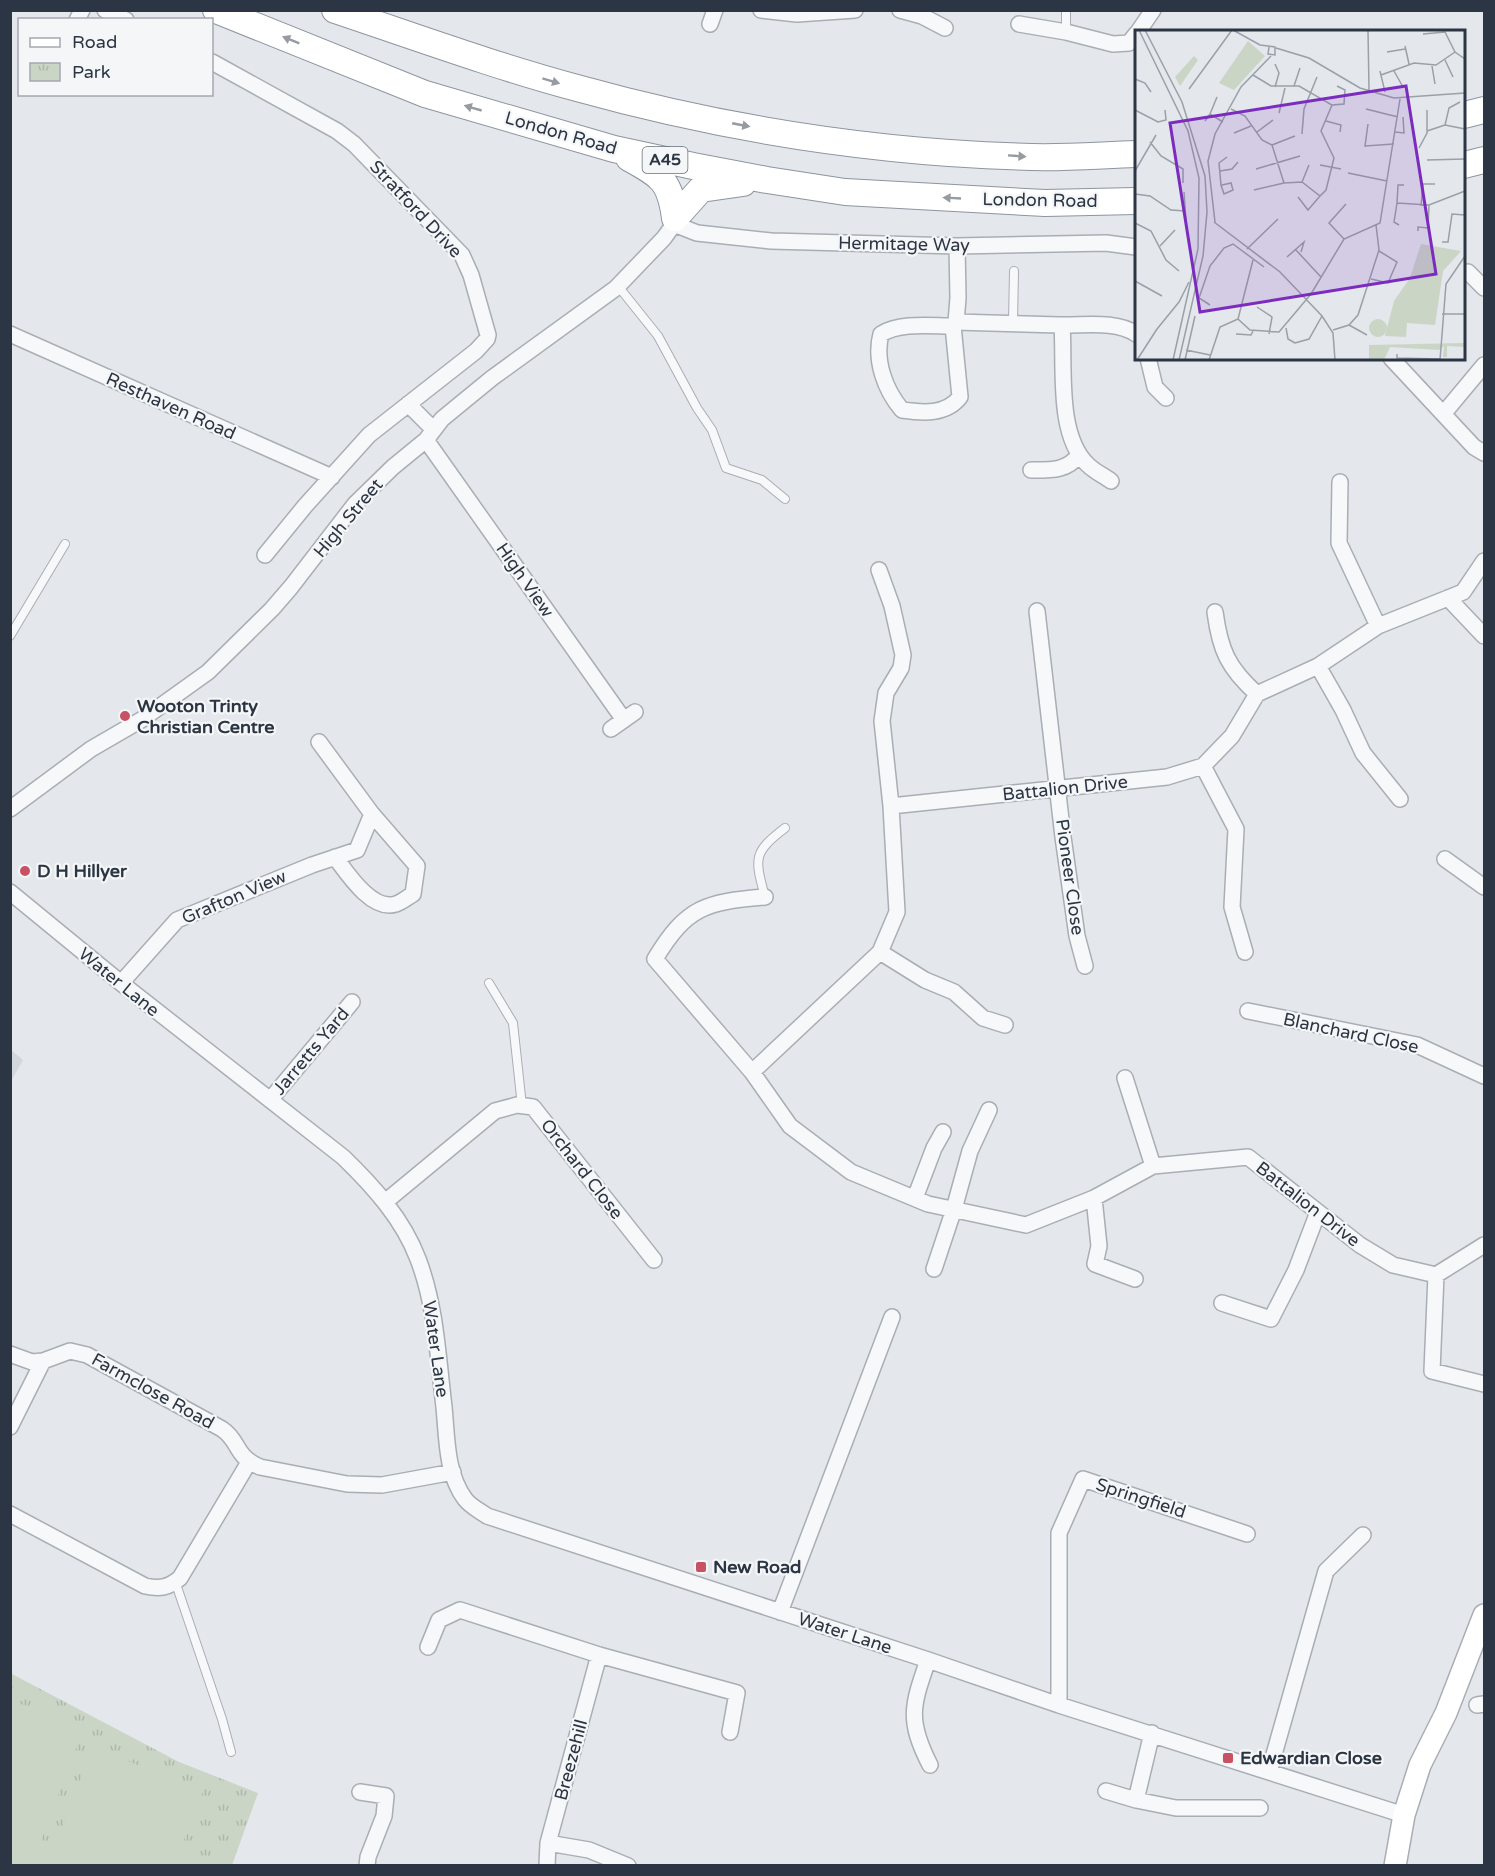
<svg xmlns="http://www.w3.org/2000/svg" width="1495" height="1876" viewBox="0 0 1495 1876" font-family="'Varela Round',sans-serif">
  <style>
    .built { fill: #d2d6dd }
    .park { fill: url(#park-tufts) }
    .pitch { fill: #cad5c6 }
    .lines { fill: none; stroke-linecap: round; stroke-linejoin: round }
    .service-casing { stroke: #a9aeb5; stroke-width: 10 }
    .minor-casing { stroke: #a9aeb5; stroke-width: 18 }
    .secondary-casing { stroke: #a9aeb5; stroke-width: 24 }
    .trunk-casing { stroke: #8c95a1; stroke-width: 28 }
    .service { stroke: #f7f8fa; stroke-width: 8 }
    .minor { stroke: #f7f8fa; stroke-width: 15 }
    .secondary { stroke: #fff; stroke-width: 21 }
    .trunk { stroke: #fff; stroke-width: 26 }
    .oneway { fill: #969aa1 }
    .poi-dot { fill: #c95164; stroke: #f4f6f8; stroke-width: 2 }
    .labels { text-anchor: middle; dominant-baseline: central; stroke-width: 4.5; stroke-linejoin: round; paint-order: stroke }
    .shield { fill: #f4f6f8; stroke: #686f79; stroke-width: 1.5 }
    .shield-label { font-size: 16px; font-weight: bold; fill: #2c3543 }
    .street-label { font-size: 18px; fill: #2c3543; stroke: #f4f6f8 }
    .poi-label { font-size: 18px; font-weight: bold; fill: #2c3543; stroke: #f4f6f8; text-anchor: start }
    .inset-road { fill: none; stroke: #9aa0a8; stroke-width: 1.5 }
    .view { fill: #7b2cbf; fill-opacity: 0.15; stroke: #7b2cbf; stroke-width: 3 }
    .inset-edge { fill: none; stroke: #2c3543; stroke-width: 3 }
  </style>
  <defs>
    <pattern id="park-tufts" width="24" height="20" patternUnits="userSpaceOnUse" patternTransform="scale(1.5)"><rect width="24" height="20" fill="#cad5c6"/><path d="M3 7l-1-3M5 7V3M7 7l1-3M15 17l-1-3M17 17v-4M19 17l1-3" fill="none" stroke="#aeb7ab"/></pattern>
  </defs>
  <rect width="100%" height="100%" fill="#e4e7eb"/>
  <path class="built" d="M11,1050L23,1060L11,1081Z"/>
  <path class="park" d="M10,1673L179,1762L258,1793L232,1865H11Z"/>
  <path class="pitch" d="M10,1700L84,1727L32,1865H11Z
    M92,1747L203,1791L174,1865H49Z"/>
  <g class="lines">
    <g class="service-casing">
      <path id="service" d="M1066,10V32
        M618,286L658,336L697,408L712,430L726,468L762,480L785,499
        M1013,323L1014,271
        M10,636L65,544
        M765,897C755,859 752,853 785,828
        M489,983L513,1023L522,1106
        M175,1581L222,1719L231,1752"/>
    </g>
    <g class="minor-casing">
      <path id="minor" d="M105,10L126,20
        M761,10L797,14L855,10
        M900,10L922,16L945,28
        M77,20L82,10
        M710,24L715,10
        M1019,24L1066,32L1113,44L1129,43L1136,34
        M1138,32L1153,10
        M212,62L337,131L354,144L462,255L471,275L488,335L487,339L476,351L369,435L305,506L265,555
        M674,224L697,233L771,241L957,246L1106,243L1136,247
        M1468,272L1484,288
        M956,322L958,298L957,246
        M1062,325C1065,366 1056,435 1088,465C1094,471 1104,476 1111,481
        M953,326L960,397C946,415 923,413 902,410C885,390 874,360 881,334C900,322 931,326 953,326L956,322C990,323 1025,324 1059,325C1083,326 1116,320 1136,334
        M10,334L332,477
        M1148,358L1155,387L1166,398
        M1391,358L1474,447L1484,453
        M408,404L433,429
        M1444,413L1484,365
        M426,440L624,720
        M1031,470C1051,470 1067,471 1079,455
        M1340,482L1339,543L1378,626
        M1484,561L1463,592L1378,626L1318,666L1257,694L1232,736L1203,766L1167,777L891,806L897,912L880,952L752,1072L790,1126L851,1172L928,1204L1026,1225L1094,1198L1153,1166L1248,1157L1360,1245L1393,1265L1436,1275L1484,1245
        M879,570L892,606L903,655L901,668L886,693L882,721L891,806
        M1448,598L1484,636
        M1037,611L1063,837L1077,936L1085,966
        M1215,612C1220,650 1228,668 1257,694
        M1318,666L1343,710L1363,753L1400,799
        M611,729L635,712
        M319,742L372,814L417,866L413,894C408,897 402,902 396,904C372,912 347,873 335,857
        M1203,766L1236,829L1232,907L1245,952
        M10,809L91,749L141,720L208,672L272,609L291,587L355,504L393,467L426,440L442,419L492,378L616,288L664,238L674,224L675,218
        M1445,859L1484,887
        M10,892L121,983L343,1157C373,1186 403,1219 418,1259C436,1306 438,1358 444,1407C447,1437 446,1474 465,1499C470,1506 480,1511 487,1516L928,1660L1059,1705L1404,1815
        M880,952L925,980L954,992L983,1018L1005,1025
        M121,983L177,920L312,865L357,850L372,814
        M1248,1011L1417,1045L1484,1076
        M752,1072L655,959C687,906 706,902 765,897
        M1125,1078L1153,1166
        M270,1100L352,1002
        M915,1198L934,1148L943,1132
        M1094,1198L1099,1246L1095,1264L1135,1279
        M385,1202L495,1111L517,1105L533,1107L654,1260
        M934,1269L954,1209L970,1151L989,1110
        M1436,1275L1432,1371L1484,1384
        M1222,1303L1271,1319L1296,1270L1318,1212
        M10,1354L32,1362L43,1361L70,1351L87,1355L222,1429C240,1441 234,1456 260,1467L347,1484L382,1485L453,1472
        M10,1427L43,1361
        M10,1514L145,1586C160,1589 168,1588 180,1578L249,1462
        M780,1612L892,1317
        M428,1647L439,1620L460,1610L599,1655L548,1843L547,1866
        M599,1655L737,1693L730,1732
        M928,1660C912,1706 907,1720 930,1765
        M1059,1705V1533L1083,1479L1247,1534
        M1477,1705L1484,1704
        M1152,1733L1136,1800L1176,1808H1260
        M1269,1772L1326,1571L1363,1535
        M1106,1791L1136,1800
        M360,1792L386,1796L384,1816L368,1857L367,1866
        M548,1843L589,1850L628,1866"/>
    </g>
    <g class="secondary-casing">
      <path id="secondary" d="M1395,1866L1404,1815L1420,1765L1446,1713L1484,1615"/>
    </g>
    <g class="trunk-casing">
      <path id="trunk" d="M216,10L425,94L614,149L693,166L767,180L845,192L1045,203L1136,201
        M335,10C416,37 495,66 577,88C724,129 879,153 1032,157C1067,158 1102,155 1136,154
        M1464,115L1484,110
        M629,158C661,176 670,180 675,218
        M1464,165L1484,160
        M675,218L701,189L743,183"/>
    </g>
    <use href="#service" class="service"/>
    <use href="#minor" class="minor"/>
    <use href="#secondary" class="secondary"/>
    <use href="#trunk" class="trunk"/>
  </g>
  <defs><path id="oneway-solid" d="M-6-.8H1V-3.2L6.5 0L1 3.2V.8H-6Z" transform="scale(1.5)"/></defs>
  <g class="oneway">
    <use href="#oneway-solid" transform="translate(291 40) rotate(-158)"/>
    <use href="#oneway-solid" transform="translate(551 81) rotate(17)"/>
    <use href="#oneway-solid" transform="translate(473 108) rotate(-164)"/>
    <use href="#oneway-solid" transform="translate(741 125) rotate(11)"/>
    <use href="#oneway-solid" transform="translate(1017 156) rotate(4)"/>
    <use href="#oneway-solid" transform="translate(952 198) rotate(-177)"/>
  </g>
  <g class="poi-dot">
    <circle cx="125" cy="716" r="6"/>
    <circle cx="25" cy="871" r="6"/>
    <rect x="695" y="1561" width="12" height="12" rx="3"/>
    <rect x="1222" y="1752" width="12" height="12" rx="3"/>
  </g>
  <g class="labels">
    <rect class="shield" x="642.5" y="147" width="45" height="26" rx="4.5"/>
    <g class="shield-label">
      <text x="665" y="160">A45</text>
    </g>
    <g class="street-label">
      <text transform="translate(561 133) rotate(16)">London Road</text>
      <text transform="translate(1040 200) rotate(1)">London Road</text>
      <text transform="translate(416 209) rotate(47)">Stratford Drive</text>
      <text transform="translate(904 244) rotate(1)">Hermitage Way</text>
      <text transform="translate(171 406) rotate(24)">Resthaven Road</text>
      <text transform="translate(348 518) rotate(-50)">High Street</text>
      <text transform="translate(525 580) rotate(55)">High View</text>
      <text transform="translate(1065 788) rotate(-6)">Battalion Drive</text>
      <text transform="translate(1070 877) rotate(82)">Pioneer Close</text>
      <text transform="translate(234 897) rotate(-23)">Grafton View</text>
      <text transform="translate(119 982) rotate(39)">Water Lane</text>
      <text transform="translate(1351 1033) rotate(12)">Blanchard Close</text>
      <text transform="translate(311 1051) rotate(-50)">Jarretts Yard</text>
      <text transform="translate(582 1169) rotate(52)">Orchard Close</text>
      <text transform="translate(1308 1204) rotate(38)">Battalion Drive</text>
      <text transform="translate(436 1349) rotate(82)">Water Lane</text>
      <text transform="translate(153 1391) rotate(29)">Farmclose Road</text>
      <text transform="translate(1141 1498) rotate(18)">Springfield</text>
      <text transform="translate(845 1633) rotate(18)">Water Lane</text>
      <text transform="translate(571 1760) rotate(-75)">Breezehill</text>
    </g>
    <g class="poi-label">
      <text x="137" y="706">Wooton Trinty<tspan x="137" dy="21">Christian Centre</tspan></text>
      <text x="37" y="871">D H Hillyer</text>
      <text x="713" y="1567">New Road</text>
      <text x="1240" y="1758">Edwardian Close</text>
    </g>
  </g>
  <g transform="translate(1135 30)">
    <rect width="330" height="330" fill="#e4e7eb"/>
    <path d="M59,26L63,30L45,56L40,47Z" fill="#cad5c6"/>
    <path d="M234 298a9 9 0 1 1 18 0a9 9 0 1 1-18 0Z" fill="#cad5c6"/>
    <path d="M113,11L130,26L99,60L84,53ZM286,214L326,221L308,241L300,295L272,293L271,307L250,306L259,271L275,248ZM330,313V317L312,316V327H308L309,316L304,320L255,317L249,330H234V315Z" fill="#cad5c6"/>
    <path d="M286,221L310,226L307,240L283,235ZM281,237L306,242L304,258L278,253Z" fill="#cad5c6"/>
    <path class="inset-road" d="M4,0L53,101L64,148L63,219L38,330M10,0L47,72L70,146L72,182L68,226L44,330M98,0L125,15L140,17V25L133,24L134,17M233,0L234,60M288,4L310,2L320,22L330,29M270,16L274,34M141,18L174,28L225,58L259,68L330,63M252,22L270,19M310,30L318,47M140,34L144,43L140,57M297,36L300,54M245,41L250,62M259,41L268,57M246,45L279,33L301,35L320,22M0,49L10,53L16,62M159,56L165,38M54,59L97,0M197,75L209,74L210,60L202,56M96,79L110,86L127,110L137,115L149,153L167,152L185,166L191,160L199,128L186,101L197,75L164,56H136L118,45M231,79L263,87M0,80L23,92L31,90L30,80M144,83L150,58M75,84L82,67M70,91L75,84L88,92M191,91L206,95L205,102M233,94L230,116L259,114M310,95L314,78L325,72M310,95L330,99M292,101L310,95M122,102L138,90M260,102L269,103L268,87M99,103L116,96M167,104L169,79L182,47M15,112L26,126L48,139V153M137,115L160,106M284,118L292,103V80M292,130L330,129M185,135L206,139M121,139L165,126M0,141L21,105M85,141L97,139L103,132M213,143L252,151M167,152L174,135M87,155L96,153L98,160L89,164L86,155L84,133L92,127M119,160L149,153M49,162L51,191M0,164L15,166L36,180L51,181M163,167L173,180L185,166M262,173L263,155H269M286,176L288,154H300M79,192L145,242L187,286L198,303L200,330M80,192L73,131L80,104L106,57L136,26M0,193L16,201L31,230L44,241M264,195L259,192L262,173L294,175L330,161M283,201V197L293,198L294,175M209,209L194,193L211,174M307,212H313L317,184L330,185M25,216L40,200M112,219L143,189M160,219L186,247M152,227L169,212L166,222M118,230L103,289L115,300L144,302L176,264L209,209L245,193L265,69M236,249L253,253L262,232L244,221M0,251L27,266M75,275L64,268L75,236L89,218L98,214L129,237M122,277L137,287L134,304M307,284H330M214,295L232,305M151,298L153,309L160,313M22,299L44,272L54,252M198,300L214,295L223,285L244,220L241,195M101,304L116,305L118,301M160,313L174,309L187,286M51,320L75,325M262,324V328L305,329M2,330L22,299M50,330L60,286M74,330L85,297L103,289M305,330L311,254L330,226"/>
    <path class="view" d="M271,56L301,244L65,282L35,93Z"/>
    <rect width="330" height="330" class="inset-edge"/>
  </g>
  <rect width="1495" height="1876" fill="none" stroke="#2c3543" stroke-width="24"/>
  <rect x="18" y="18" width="195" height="78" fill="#f4f6f8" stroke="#a4a9b0" stroke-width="1.5"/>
  <rect x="30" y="38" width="30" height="9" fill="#ffffff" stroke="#a4a9b0" stroke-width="1.5"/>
  <text x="72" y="48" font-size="18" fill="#2c3543">Road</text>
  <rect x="30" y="63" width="30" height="18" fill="url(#park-tufts)" stroke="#a4a9b0" stroke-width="1.5"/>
  <text x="72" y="78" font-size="18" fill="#2c3543">Park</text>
</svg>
